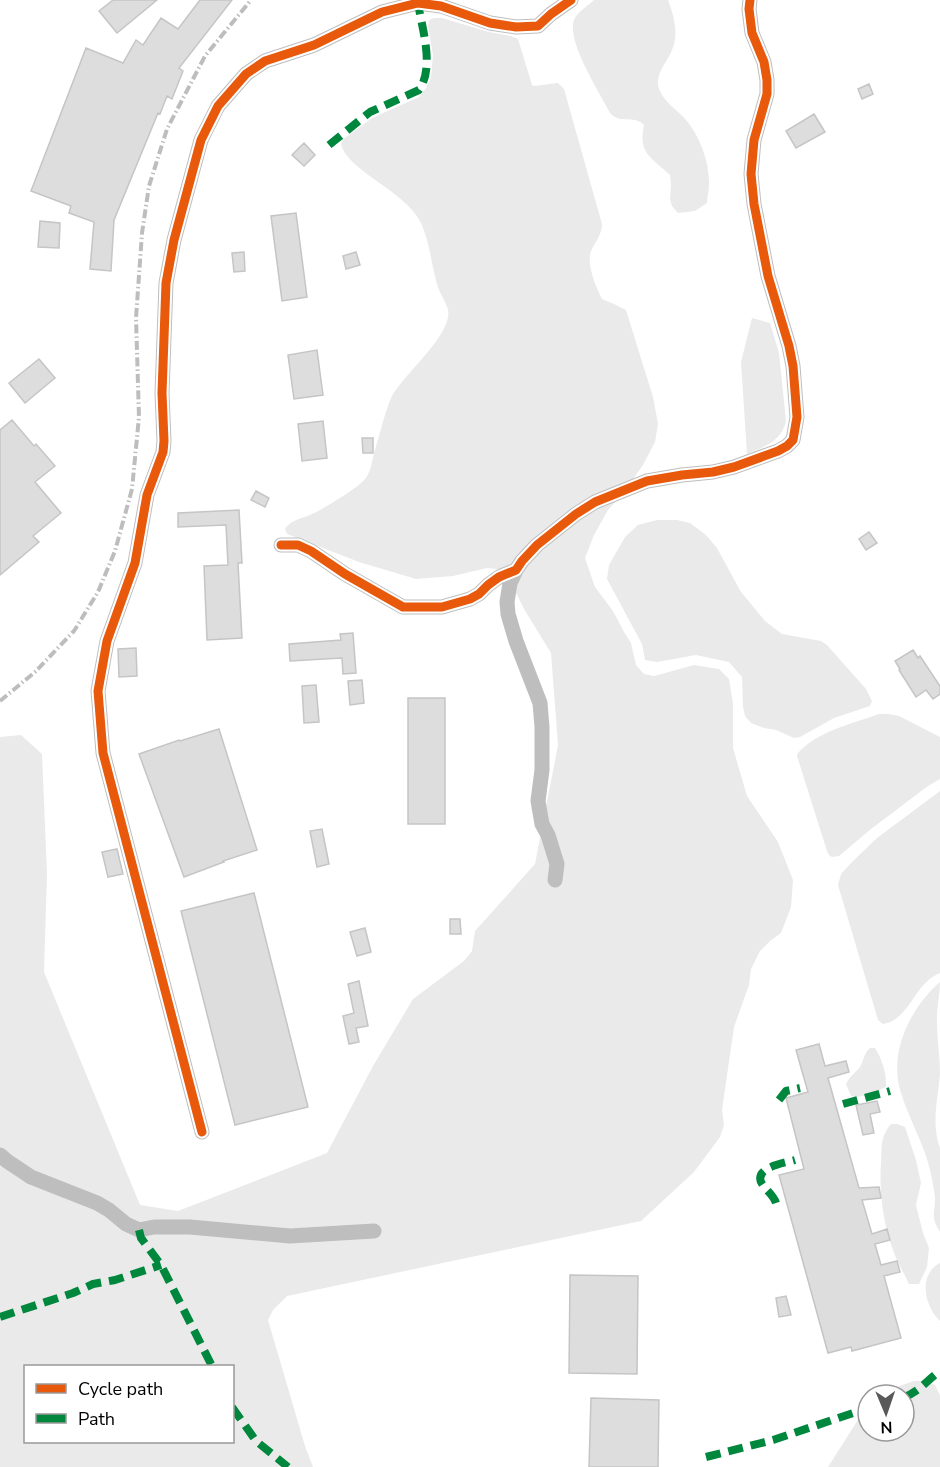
<svg xmlns="http://www.w3.org/2000/svg" width="940" height="1467" viewBox="0 0 940 1467" font-family="'Nunito Sans',sans-serif">
  <style>
    .green { fill: #eaeaea; fill-rule: evenodd }
    .building { fill: #ddd; stroke: #c5c5c5; stroke-width: 1.5 }
    .lines { fill: none; stroke-linecap: round; stroke-linejoin: round }
    .street { stroke: #bebebe; stroke-width: 15 }
    .rail { stroke: #bdbdbd; stroke-width: 4; stroke-dasharray: 9 3 1.5 3; stroke-linecap: butt }
    .quiet { stroke: #00873e; stroke-width: 8; stroke-dasharray: 15 8; stroke-linecap: butt }
    .cycleway-casing { stroke: #fff; stroke-width: 13 }
    .cycleway { stroke: #e8590c; stroke-width: 9 }
  </style>
  <rect width="100%" height="100%" fill="#fff"/>
  <path class="green" d="M594,0H668C674,16 679,34 672,50C668,61 657,71 658,84C660,100 677,109 686,120C700,136 710,164 709,185C709,191 707,197 707,203L695,211L678,213L672,206L670,199L671,185L670,175C651,157 638,154 644,125C633,114 621,125 610,113C600,93 566,41 574,20C577,12 588,6 594,0Z
    M434,18H442L489,32L511,36L518,39L532,85L534,86L558,83L564,89L602,224C602,235 595,242 591,251C586,263 596,288 602,299L614,304L626,310L653,397L658,424L655,442L643,465L624,492L608,510L594,535L585,558L595,587L613,611L624,632L631,643L636,665L644,674L654,676L694,665L719,669L729,679L733,704V748L747,796L778,842L793,880L791,907L781,933L770,941L760,951L751,969L749,985L734,1027L722,1110L724,1125L720,1137L694,1172L641,1221L287,1296L273,1310L268,1320L305,1446L313,1467H0V737L21,735L42,754L47,873L44,972L140,1205L178,1211L327,1153L373,1066L413,999L464,961L472,951L475,931L535,864L558,745L551,653L524,609L505,570L487,568L453,576L416,579L359,562L287,534L285,529C291,519 302,519 312,514C322,510 359,487 365,479C371,472 372,461 374,453C379,437 385,411 392,396C403,375 453,334 448,310C446,301 439,293 437,284C431,263 430,243 421,223C406,191 347,171 341,144L342,140L372,118L419,97L426,88L431,78L433,55L428,26L429,20ZM26,1366H232V1442H26Z
    M752,318L770,323L779,353L786,421C782,441 764,447 747,454L741,362Z
    M657,520H677L690,523L706,535L717,548L741,592L765,621L782,634L821,641L827,645L866,689L872,701L870,706L834,718L800,737L794,738L776,730L764,728L751,723L745,716L743,707L742,677L729,662L696,655L657,662L645,660L642,644L607,579L609,565L625,537L638,525Z
    M879,714H889L899,716L940,737V779L928,786L871,829L839,856L832,857L829,855L827,851L797,756L798,753C818,731 851,724 879,714Z
    M940,791V973C914,983 910,1020 883,1024L878,1020L838,885L841,874L852,862L877,838Z
    M940,982C940,996 936,1009 937,1023C937,1040 940,1057 940,1074C938,1099 931,1123 940,1148V1232C930,1216 935,1214 935,1198C934,1189 932,1179 930,1170C924,1144 909,1119 901,1093C888,1053 910,1008 940,982Z
    M870,1048H875C882,1059 887,1074 886,1087C876,1091 862,1099 851,1096L846,1084C849,1077 855,1073 860,1067C864,1060 864,1053 870,1048Z
    M891,1124H897L905,1127L916,1160L921,1183L916,1205L923,1233L929,1248L927,1267L919,1284H909C904,1273 897,1262 893,1250C883,1223 879,1192 881,1163C882,1147 880,1137 891,1124Z
    M940,1263V1321C924,1306 918,1274 940,1263Z
    M914,1381H925L935,1385L940,1395V1467H828L868,1404V1431H904V1395H874L876,1392L885,1391Z"/>
  <path class="building" d="M113,0H157L117,33L99,11Z
    M200,0H232L179,68L183,71L172,99L167,96L160,114L158,113L114,220L111,271L90,269L94,222L69,213L71,206L31,191L86,48L123,63L136,40L143,45L161,18L178,29Z
    M869,84L873,94L862,99L858,89Z
    M814,114L825,132L796,148L786,131Z
    M304,143L315,155L304,166L292,155Z
    M296,213L307,297L282,301L271,216Z
    M40,221L60,223L59,248L38,247Z
    M244,252L245,271L234,272L232,253Z
    M356,252L360,265L346,269L343,256Z
    M317,350L323,395L294,399L288,355Z
    M39,359L55,378L25,403L9,383Z
    M12,420L34,446L36,444L55,466L35,482L61,513L33,536L39,542L0,575V430Z
    M323,421L327,458L302,461L298,424Z
    M362,438H373V453H363Z
    M256,491L269,498L265,507L251,500Z
    M239,510L242,563H238L242,638L207,640L204,566L228,565L226,525L178,527V513Z
    M869,532L877,543L866,550L859,539Z
    M353,633L356,673L343,674L342,658L290,661L289,644L341,640L340,634Z
    M136,648L137,676L119,677L118,649Z
    M913,650L918,658L920,656L940,686V694L933,699L926,690L916,697L899,670L900,669L895,661Z
    M362,680L364,703L350,705L348,681Z
    M316,685L319,722L304,723L302,686Z
    M408,698H445V824H408Z
    M219,729L257,850L223,861L224,862L184,877L139,754L179,740L180,741Z
    M322,829L329,864L317,867L310,831Z
    M117,849L123,874L108,877L102,852Z
    M254,893L308,1107L235,1125L181,911Z
    M450,919H460L461,934H450Z
    M365,928L371,952L357,956L350,932Z
    M359,981L368,1026L356,1028L359,1042L349,1044L343,1016L354,1013L348,984Z
    M819,1044L825,1066L846,1061L849,1072L828,1078L859,1188L879,1187L881,1198L862,1200L872,1234L887,1229L890,1240L875,1244L881,1265L897,1261L900,1272L884,1276L901,1338L852,1351L851,1347L828,1353L779,1175L804,1169L786,1098L808,1092L796,1050Z
    M877,1101L880,1112L870,1114L874,1133L863,1135L856,1105Z
    M570,1275L638,1276L637,1374L569,1373Z
    M786,1296L791,1315L779,1317L776,1298Z
    M591,1398L659,1400L658,1467H589Z"/>
  <g class="lines">
    <path class="street" d="M281,545H298L311,551L345,574L403,607H442L470,599L479,594L488,585L499,577L516,570L522,561L537,545L576,514L595,502L647,481L682,475L713,472L734,467L778,451L787,446L793,440L797,417L793,366L789,346L768,276L754,204L751,174L754,140L767,94V80L764,62L752,33L749,9L750,0
      M516,570L510,583L507,602L508,614L516,641L540,703L542,727V770L538,801L542,824L548,835L557,864L555,880
      M202,1132L103,753L98,691L107,641L135,563L147,495L163,452L164,441L162,393L166,283L174,240L201,140L218,106L246,74L265,61L314,45L382,12L418,3L441,6L490,23L516,27L538,26L551,14L571,0
      M0,1155L7,1161L31,1177L97,1203L109,1210L126,1224L139,1230L154,1227H190L290,1236L374,1231"/>
    <path class="rail" d="M0,701L35,672L74,631L98,592L115,551L132,489L139,417L136,318L142,233L149,186L167,129L205,56L251,0"/>
    <path class="quiet" d="M329,145L370,112L419,90C435,67 422,29 418,3
      M779,1100L786,1091L800,1088
      M843,1104L890,1091
      M776,1203C773,1194 765,1190 761,1182C755,1167 785,1163 795,1160
      M139,1230L141,1238L161,1265L212,1366
      M0,1317L73,1293L93,1284L115,1280L161,1265
      M904,1397C919,1392 927,1380 940,1371
      M232,1407L256,1441L288,1467
      M706,1457L773,1440L868,1408"/>
    <g class="cycleway-casing">
      <path id="cycleway" d="M281,545H298L311,551L345,574L403,607H442L470,599L479,594L488,585L499,577L516,570L522,561L537,545L576,514L595,502L647,481L682,475L713,472L734,467L778,451L787,446L793,440L797,417L793,366L789,346L768,276L754,204L751,174L754,140L767,94V80L764,62L752,33L749,9L750,0
        M202,1132L103,753L98,691L107,641L135,563L147,495L163,452L164,441L162,393L166,283L174,240L201,140L218,106L246,74L265,61L314,45L382,12L418,3L441,6L490,23L516,27L538,26L551,14L571,0"/>
    </g>
    <use href="#cycleway" class="cycleway"/>
  </g>
  <rect x="24" y="1365" width="210" height="78" fill="#ffffff" stroke="#999999" stroke-width="1.5"/>
  <rect x="36" y="1384" width="30" height="9" fill="#e8590c" stroke="#999999" stroke-width="1.5"/>
  <text x="78" y="1395" font-size="18" fill="#000000">Cycle path</text>
  <rect x="36" y="1414" width="30" height="9" fill="#00873e" stroke="#999999" stroke-width="1.5"/>
  <text x="78" y="1425" font-size="18" fill="#000000">Path</text>
  <g transform="translate(886 1413) rotate(178)"><circle r="28" fill="#ffffff" stroke="#999999" stroke-width="1.5"/>
  <path d="M0-4.5L10 22L0 15L-10 22Z" fill="#595959"/>
  <text y="-9" font-size="16" font-weight="bold" text-anchor="middle" fill="#000000">N</text>
  </g>
</svg>
